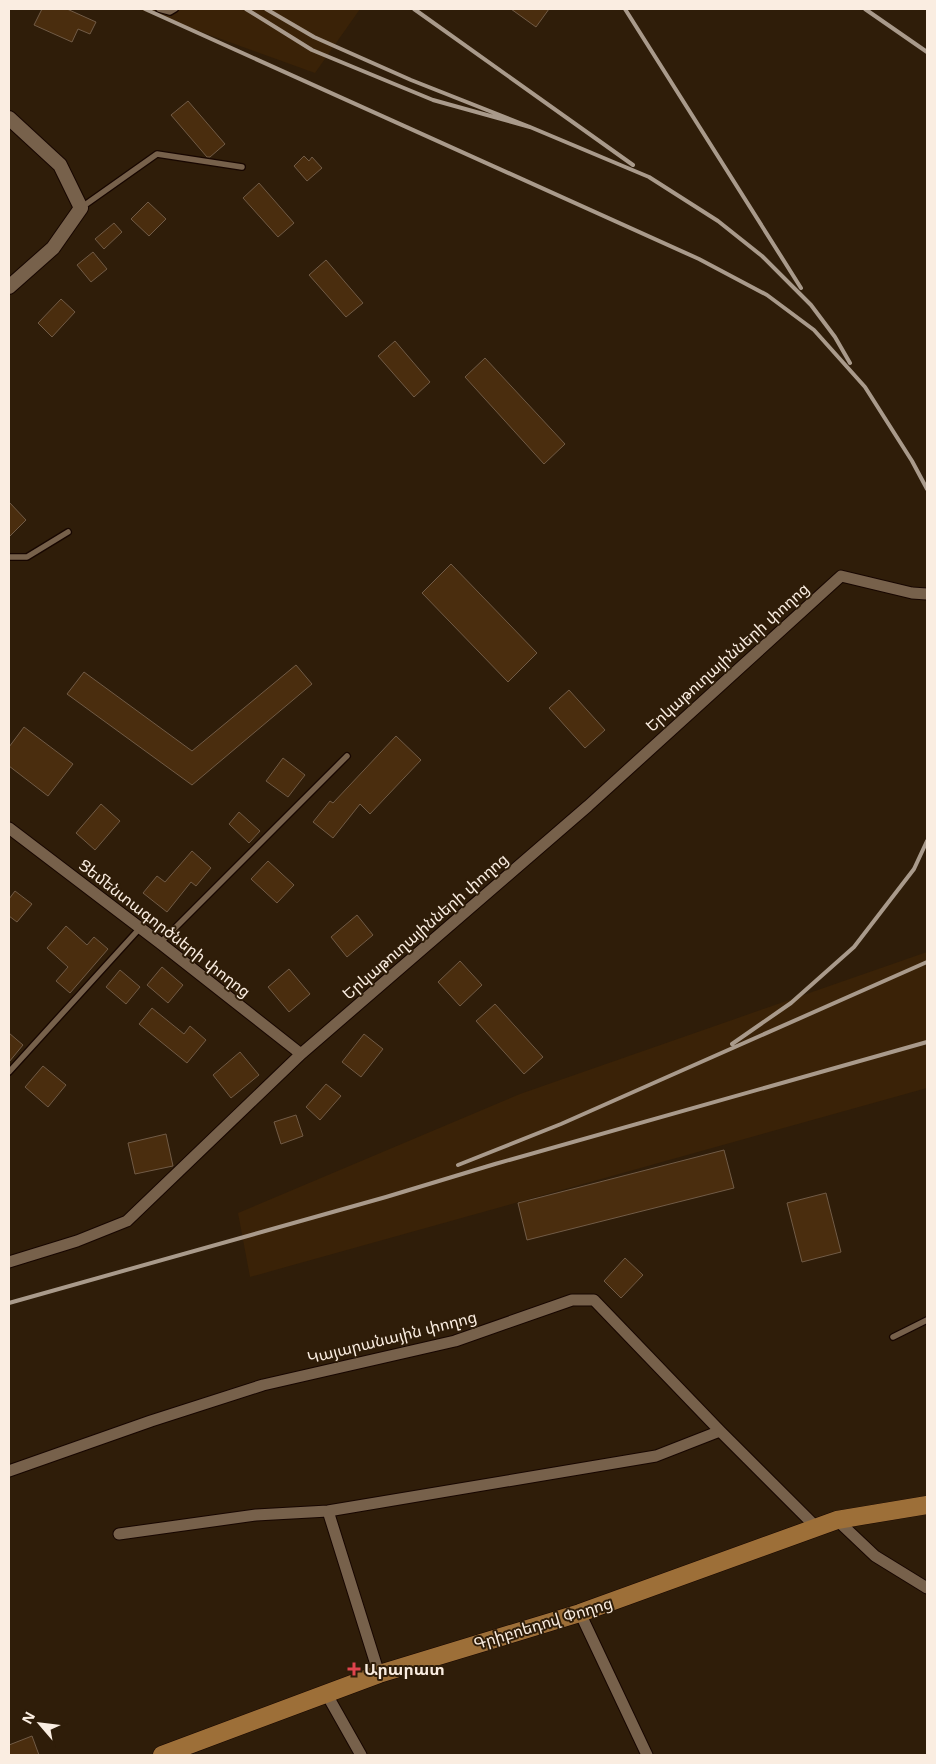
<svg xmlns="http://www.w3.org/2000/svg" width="936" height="1764" viewBox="0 0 936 1764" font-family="Georgia,'Noto Sans Armenian',serif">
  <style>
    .built { fill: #3a2207 }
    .building { fill: #4a2d0e; stroke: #715b46 }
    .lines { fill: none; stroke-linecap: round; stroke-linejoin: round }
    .service-casing { stroke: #170600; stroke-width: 8 }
    .minor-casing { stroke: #170600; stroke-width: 13 }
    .tertiary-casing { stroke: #170600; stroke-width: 16 }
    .primary-casing { stroke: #170600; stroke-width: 19 }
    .service { stroke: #77614b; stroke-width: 5.5 }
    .minor { stroke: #77614b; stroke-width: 11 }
    .tertiary { stroke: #77614b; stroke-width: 14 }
    .primary { stroke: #9d6f38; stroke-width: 18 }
    .rail { stroke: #a99a8b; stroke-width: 4 }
    .health-dot { fill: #e0444e; stroke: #2f1d09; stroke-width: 2 }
    .labels { text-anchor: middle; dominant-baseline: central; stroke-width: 4; stroke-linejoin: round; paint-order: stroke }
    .street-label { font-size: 16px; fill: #faede1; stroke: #2f1d09 }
    .poi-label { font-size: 16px; font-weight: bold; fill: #faede1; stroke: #2f1d09; text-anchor: start }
  </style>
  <rect width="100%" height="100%" fill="#2f1d09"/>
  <path class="built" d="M138,9H360L315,73Z
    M927,952V1088L250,1277L238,1213L520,1094Z"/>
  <path class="building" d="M42,9H67L96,22L90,34L78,29L72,42L34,25Z
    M511,9H549L536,27Z
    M188,101L225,144L210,157H207L171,115Z
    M304,156L309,161L312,157L322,168L307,181L294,166Z
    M259,183L294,223L278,237L243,198Z
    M148,202L166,219L149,236L131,219Z
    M114,223L122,232L104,249L95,239Z
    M93,252L107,269L91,282L77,265Z
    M326,260L363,303L346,317L309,275Z
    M61,299L75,312L52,337L38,323Z
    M395,341L430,382L414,397L378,356Z
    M485,358L565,444L544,464L465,377Z
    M9,502L26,520L9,537Z
    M451,564L537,653L508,682L422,593Z
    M296,665L312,684L192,785L67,694L84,672L192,751Z
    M569,690L605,730L585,748L549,708Z
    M24,727L73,764L48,796L9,766V747Z
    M396,736L421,760L370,814L360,804L333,838L313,822L330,801L333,803Z
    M283,758L305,775L288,797L266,781Z
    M101,804L120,821L95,850L76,833Z
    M239,812L260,831L249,843L229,824Z
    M192,851L211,868L196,886L191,882L167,912L143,893L157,876L165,882Z
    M268,861L294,885L277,903L251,879Z
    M15,891L32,904L17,922L9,916V899Z
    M357,915L373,935L347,957L331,937Z
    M66,926L87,945L94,937L108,949L70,993L56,981L68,967L47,948Z
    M460,961L482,985L460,1006L438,982Z
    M162,967L183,985L168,1003L147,985Z
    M289,969L310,994L289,1012L268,987Z
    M120,970L140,987L126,1004L106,987Z
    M495,1004L543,1057L524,1074L476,1021Z
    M152,1008L184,1034L190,1026L206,1040L187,1063L139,1024Z
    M9,1033L23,1045L9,1062Z
    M364,1034L383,1049L361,1077L342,1062Z
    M240,1052L259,1075L231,1098L213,1075Z
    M43,1066L66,1085L48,1107L25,1087Z
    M326,1084L341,1096L320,1120L306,1107Z
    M296,1115L303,1136L281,1144L274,1122Z
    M166,1134L173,1166L135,1174L128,1143Z
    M724,1150L734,1188L527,1240L518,1203Z
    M826,1193L841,1252L802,1262L787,1203Z
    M625,1258L643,1275L621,1298L604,1281Z
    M32,1736L39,1755H9V1745Z"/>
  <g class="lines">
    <g class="service-casing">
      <path id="service" d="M159,9L170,12L175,9
        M82,207L157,154L242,167
        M9,557H27L68,532
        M160,943L347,756
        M9,1072L140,928
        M893,1337L927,1320"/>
    </g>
    <g class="minor-casing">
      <path id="minor" d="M9,828L160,943L301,1054
        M9,1262L77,1241L127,1221L301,1054L588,806L841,576L912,593L927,594
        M9,1471L151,1421L263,1385L455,1341L572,1300H594L720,1431L816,1527
        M328,1511L379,1674
        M837,1520L875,1556L927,1588
        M119,1534L256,1515L328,1511L656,1456L720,1431
        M580,1613L647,1755
        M326,1693L361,1755"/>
    </g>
    <g class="tertiary-casing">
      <path id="tertiary" d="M9,118L60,165L81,208L53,248L9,287"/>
    </g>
    <g class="primary-casing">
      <path id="primary" d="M162,1755L379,1674L580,1613L837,1520L927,1505"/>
    </g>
    <use href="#service" class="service"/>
    <use href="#minor" class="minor"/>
    <use href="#tertiary" class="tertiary"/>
    <use href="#primary" class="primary"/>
    <path class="rail" d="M145,9L699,259L767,295L814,330L865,387L912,461L927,489
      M246,9L312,50L433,100L530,127L411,80L314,37L266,9
      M414,9L633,165
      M625,9L801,288
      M865,9L927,52
      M530,127L649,177L718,221L762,256L811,305L835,337L850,363
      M732,1044L791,1003L854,947L914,869L927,841
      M458,1165L561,1124L927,962
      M9,1303L386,1197L495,1164L927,1042"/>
  </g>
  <path class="health-dot" d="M351.5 1661.5h5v5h5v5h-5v5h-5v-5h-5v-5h5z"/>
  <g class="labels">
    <g class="street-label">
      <text transform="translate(727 657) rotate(-42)">Երկաթուղայինների փողոց</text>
      <text transform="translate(425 926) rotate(-41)">Երկաթուղայինների փողոց</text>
      <text transform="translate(165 928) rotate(38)">Ցեմենտագործների փողոց</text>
      <text transform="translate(392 1337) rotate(-14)">Կայարանային փողոց</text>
      <text transform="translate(543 1623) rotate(-17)">Գրիբոեդով Փողոց</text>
    </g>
    <g class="poi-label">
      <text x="364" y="1669">Արարատ</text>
    </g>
  </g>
  <rect width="936" height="1764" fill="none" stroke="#faede1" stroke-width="20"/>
  <g transform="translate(40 1724) rotate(298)" stroke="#2f1d09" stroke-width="4" paint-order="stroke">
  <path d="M0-4L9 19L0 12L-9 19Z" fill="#faede1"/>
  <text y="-8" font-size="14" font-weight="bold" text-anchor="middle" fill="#faede1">N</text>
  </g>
</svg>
